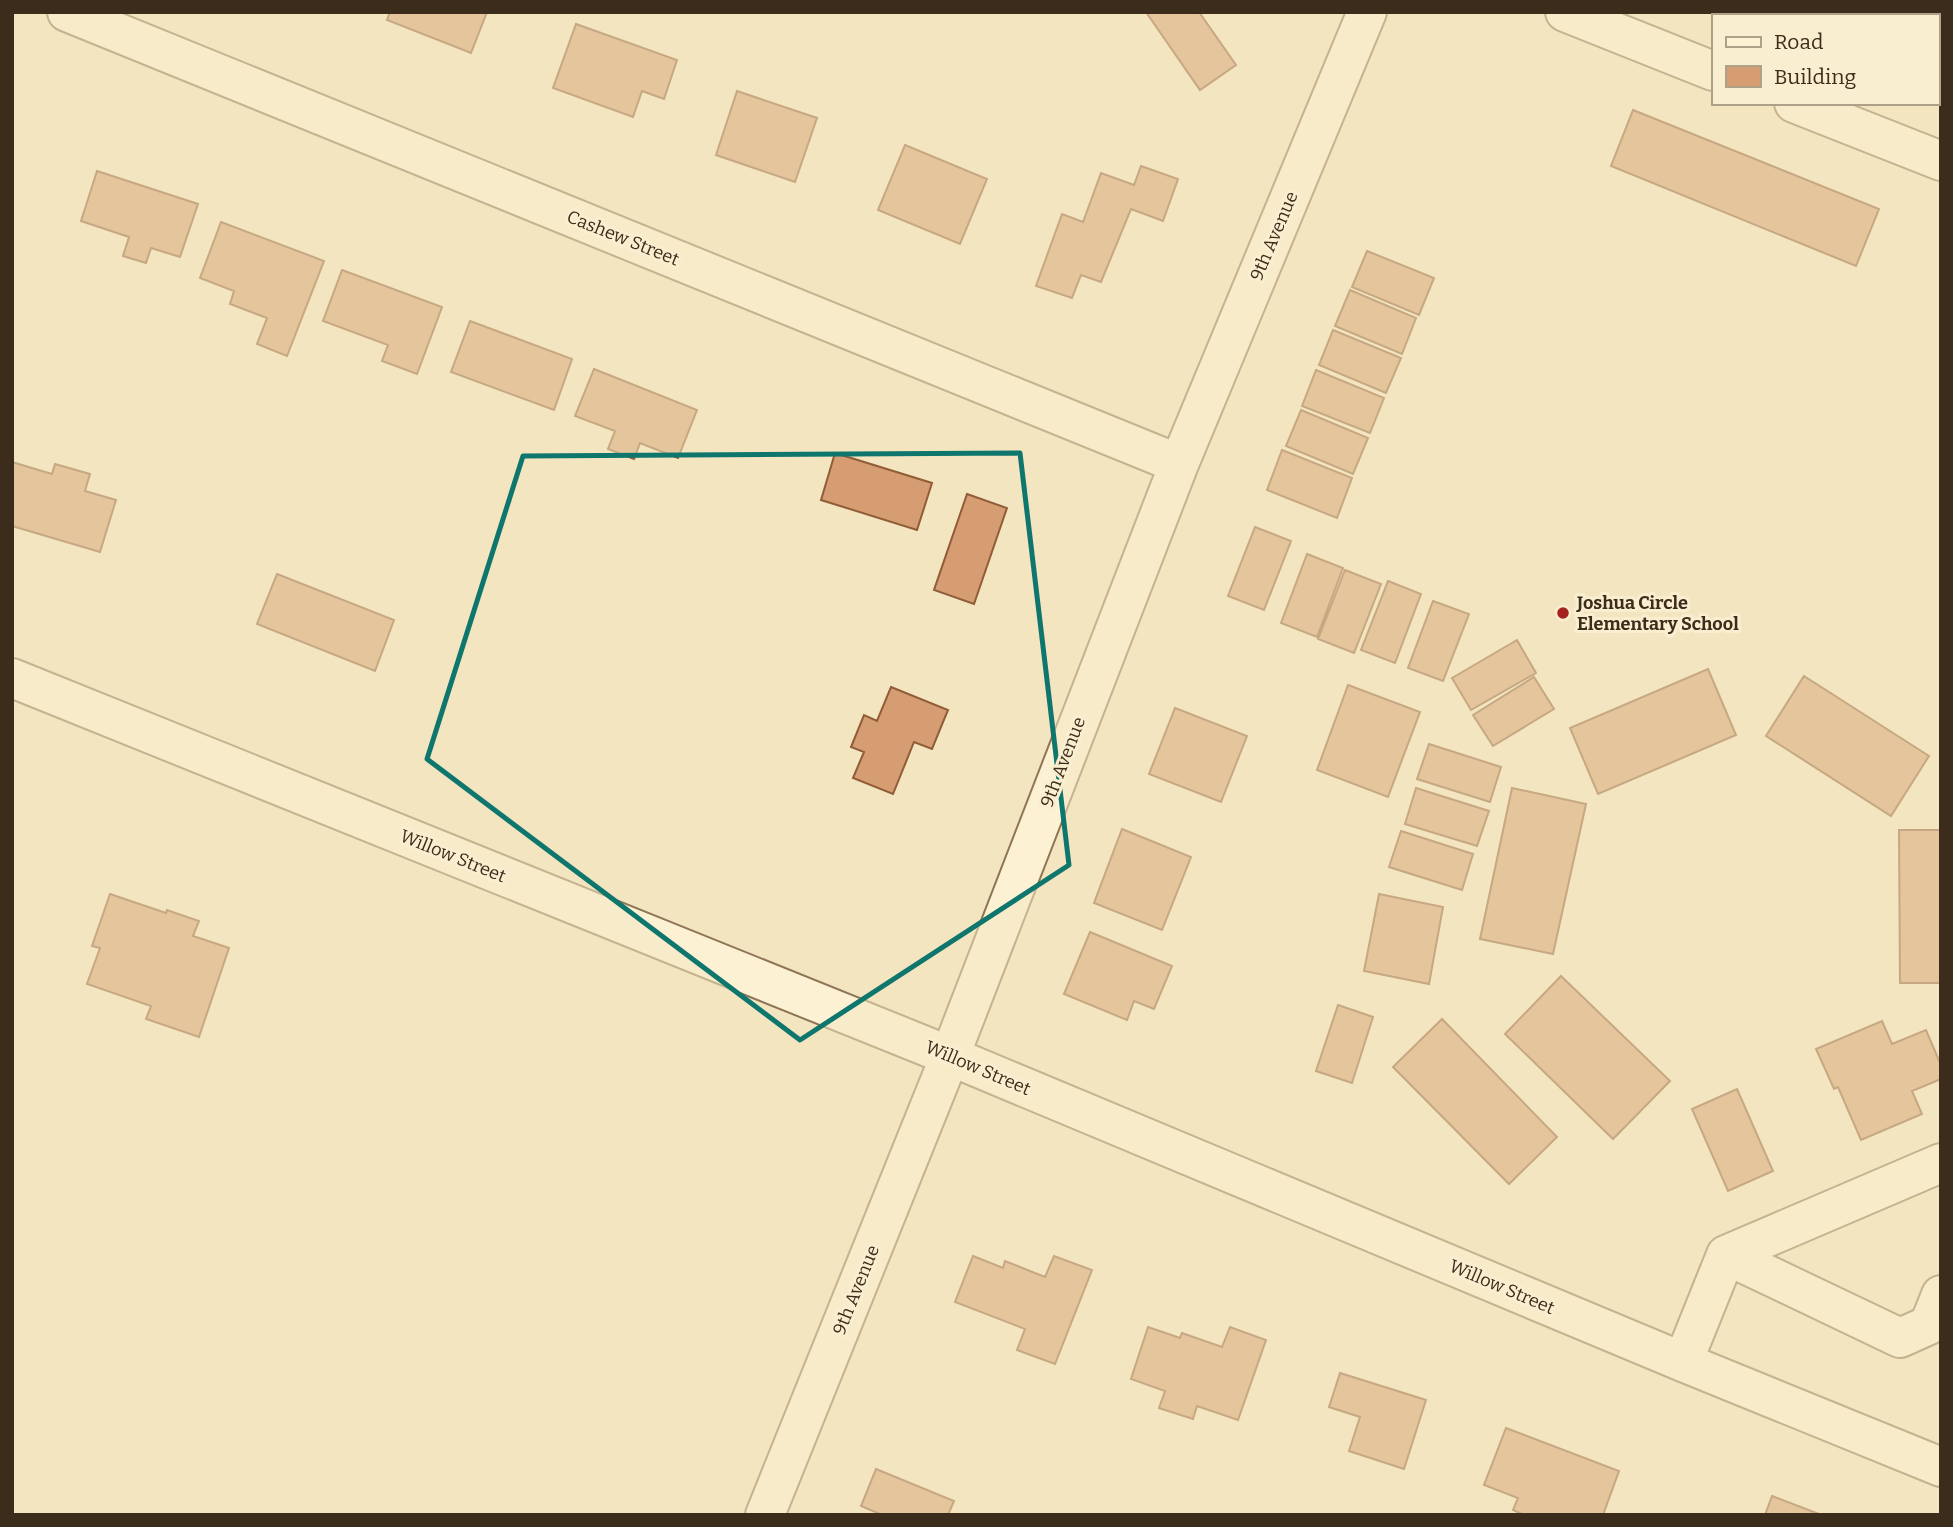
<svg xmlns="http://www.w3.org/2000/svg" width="1953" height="1527" viewBox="0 0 1953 1527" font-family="Bitter,serif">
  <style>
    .building { fill: #d59d71; stroke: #905d38; stroke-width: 2 }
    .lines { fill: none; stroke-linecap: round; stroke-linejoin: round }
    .minor-casing { stroke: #8e7555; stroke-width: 42 }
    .minor { stroke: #fdf1d4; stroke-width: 38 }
    .marked { fill: none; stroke: #0f766e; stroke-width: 5; stroke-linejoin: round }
    .poi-dot { fill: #a4211e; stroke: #f9efd0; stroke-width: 2.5 }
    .labels { text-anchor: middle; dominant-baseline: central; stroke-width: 6; stroke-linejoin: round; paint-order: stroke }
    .street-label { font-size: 18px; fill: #3c2c1b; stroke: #f9efd0 }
    .poi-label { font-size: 18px; font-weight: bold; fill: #3c2c1b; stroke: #f9efd0; text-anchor: start }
  </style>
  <rect width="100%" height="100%" fill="#f3e5bf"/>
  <path class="building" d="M390,12H487L471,53L387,20Z
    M1146,12H1199L1236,65L1200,90Z
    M576,24L677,60L664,99L642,91L633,117L553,88Z
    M737,91L817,118L795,182L716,155Z
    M1633,110L1879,209L1856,266L1611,166Z
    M905,145L987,179L960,244L878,210Z
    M1141,166L1178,179L1163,221L1131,209L1101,282L1081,275L1072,298L1036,286L1062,214L1083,222L1101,173L1134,185Z
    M97,171L198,204L180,257L151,248L146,263L123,256L129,237L81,221Z
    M221,222L324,261L287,356L257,344L267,318L230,304L234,291L200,278Z
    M1367,251L1434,278L1419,315L1352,287Z
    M342,270L442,307L417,374L382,361L388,345L323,321Z
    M1350,290L1416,318L1402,354L1335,326Z
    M470,321L572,359L554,410L451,372Z
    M1333,330L1401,358L1386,393L1319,365Z
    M594,369L697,410L678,458L640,443L634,459L608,449L615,431L575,416Z
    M1316,370L1384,398L1370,433L1302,406Z
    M1301,410L1368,438L1353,474L1286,446Z
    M1282,450L1352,478L1337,518L1267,490Z
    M835,453L932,483L917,530L821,500Z
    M12,462L52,474L55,464L90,474L85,491L116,500L100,552L12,526Z
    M967,494L1007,508L974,604L934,590Z
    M1255,527L1291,541L1264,610L1228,596Z
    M1307,554L1343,568L1317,637L1281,623Z
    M1345,570L1381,584L1354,653L1318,639Z
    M277,574L394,620L375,671L257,624Z
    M1388,581L1421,594L1395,663L1361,650Z
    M1433,601L1469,614L1443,681L1408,668Z
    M1517,640L1536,673L1471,710L1452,678Z
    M1708,669L1736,735L1598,794L1570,728Z
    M1804,676L1929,756L1891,816L1766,736Z
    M1534,677L1554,709L1493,746L1473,715Z
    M1348,685L1420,712L1388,797L1317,770Z
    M891,687L948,710L932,749L914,742L893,794L853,778L864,752L851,747L864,715L877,721Z
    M1175,708L1247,736L1221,802L1149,774Z
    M1429,744L1501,767L1490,802L1417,779Z
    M1416,788L1489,811L1477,846L1405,824Z
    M1512,788L1586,804L1553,954L1480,939Z
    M1122,829L1191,857L1162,930L1094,903Z
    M1899,830H1941V983H1900Z
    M1401,831L1473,854L1462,890L1389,867Z
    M110,894L166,913L167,910L199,921L193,936L229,948L199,1037L146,1019L151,1006L87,984L100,948L92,946Z
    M1379,894L1443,907L1429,984L1364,971Z
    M1090,932L1172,966L1154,1009L1134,1001L1127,1020L1064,994Z
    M1561,976L1670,1081L1613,1139L1505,1034Z
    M1338,1005L1373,1017L1352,1083L1316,1071Z
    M1442,1019L1557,1137L1509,1184L1393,1067Z
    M1882,1021L1892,1044L1926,1030L1941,1065V1079L1912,1091L1922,1114L1861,1140L1838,1087L1834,1089L1816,1049Z
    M1737,1089L1773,1171L1728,1191L1692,1109Z
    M973,1256L1003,1268L1005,1261L1045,1277L1054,1256L1092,1270L1055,1364L1017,1350L1025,1329L955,1302Z
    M1148,1327L1180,1338L1182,1333L1222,1347L1230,1327L1266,1340L1238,1420L1197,1406L1193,1419L1159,1408L1165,1391L1131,1379Z
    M1340,1373L1426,1400L1404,1469L1349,1451L1360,1417L1329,1407Z
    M1506,1428L1619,1471L1603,1515H1524L1513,1510L1518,1498L1484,1485Z
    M876,1469L954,1501L948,1515H882L861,1506Z
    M1772,1496L1819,1514V1515H1765Z"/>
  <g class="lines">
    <g class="minor-casing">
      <path id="minor" d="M67,12L1179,464
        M1565,12L1713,71
        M1794,103L1941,161
        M12,678L950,1056L1683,1362L1941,1467
        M1726,1255L1900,1338L1929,1325L1941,1295
        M1683,1362L1726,1255L1941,1163
        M765,1515L950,1056L1179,464L1367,12"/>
    </g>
    <use href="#minor" class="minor"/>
  </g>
  <path d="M0 0H1953V1527H0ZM1020,453L1069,865L800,1040L427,759L523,456Z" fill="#f3e5bf" fill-opacity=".55" fill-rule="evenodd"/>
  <path class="marked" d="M1020,453L1069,865L800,1040L427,759L523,456Z"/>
  <circle class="poi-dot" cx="1563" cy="613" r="7"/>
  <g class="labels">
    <g class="street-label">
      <text transform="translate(1274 236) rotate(-67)">9th Avenue</text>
      <text transform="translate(623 238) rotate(22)">Cashew Street</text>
      <text transform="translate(1063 762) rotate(-69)">9th Avenue</text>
      <text transform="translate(453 856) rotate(22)">Willow Street</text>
      <text transform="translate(978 1068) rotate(23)">Willow Street</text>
      <text transform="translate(1502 1287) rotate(23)">Willow Street</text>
      <text transform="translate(856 1290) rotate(-68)">9th Avenue</text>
    </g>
    <g class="poi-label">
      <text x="1577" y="603">Joshua Circle<tspan x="1577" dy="21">Elementary School</tspan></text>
    </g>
  </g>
  <rect width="1953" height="1527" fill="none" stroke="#3c2c1b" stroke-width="28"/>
  <rect x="1712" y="14" width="228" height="91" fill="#f9efd0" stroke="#ada188" stroke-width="2"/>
  <rect x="1726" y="37" width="35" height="10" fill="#fdf1d4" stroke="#ada188" stroke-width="2"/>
  <text x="1774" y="49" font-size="21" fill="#3c2c1b">Road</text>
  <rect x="1726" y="66" width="35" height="21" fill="#d59d71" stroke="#ada188" stroke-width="2"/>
  <text x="1774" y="84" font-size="21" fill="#3c2c1b">Building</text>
</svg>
